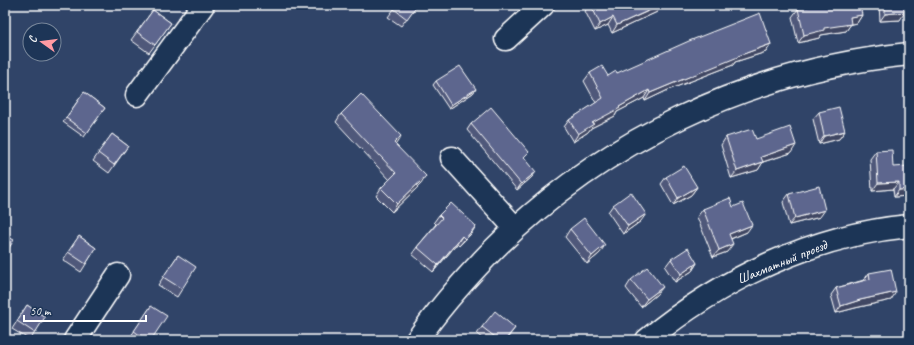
<svg xmlns="http://www.w3.org/2000/svg" width="914" height="345" viewBox="0 0 914 345" font-family="Caveat,sans-serif">
  <style>
    .lines { fill: none; stroke-linecap: round; stroke-linejoin: round }
    .minor-casing { stroke: #fff; stroke-width: 25 }
    .minor { stroke: #1d3557; stroke-width: 22 }
    .wall { fill: #50587a; stroke: #fff }
    .shaded-wall { fill: #414763; stroke: #fff }
    .building { fill: #5d668e; stroke: #fff }
    .labels { text-anchor: middle; dominant-baseline: central; stroke-width: 4; stroke-linejoin: round; paint-order: stroke }
    .street-label { font-size: 14px; fill: #fff; stroke: #1d3557 }
  </style>
  <rect width="100%" height="100%" fill="#304468"/>
  <filter id="ink" filterUnits="userSpaceOnUse"><feTurbulence type="fractalNoise" baseFrequency=".025" numOctaves="2"/><feDisplacementMap in="SourceGraphic" scale="8" xChannelSelector="R" yChannelSelector="G"/><feConvolveMatrix kernelMatrix="1 2 1 2 8 2 1 2 1" color-interpolation-filters="sRGB"/></filter>
  <g filter="url(#ink)">
    <g class="lines">
      <g class="minor-casing">
        <path id="minor" d="M506,39L543,5
          M137,95L203,5
          M452,158L515,228
          M75,340L118,275
          M417,340C438,309 463,281 489,254C602,140 749,70 909,54
          M647,340C721,279 813,235 909,226"/>
      </g>
      <use href="#minor" class="minor"/>
    </g>
    <path class="wall" d="M397,5H417L401,26L388,17Z
      M590,5H662L657,12L612,33L608,25L595,31L585,11Z
      M879,5H905L900,20L880,21Z
      M798,9L862,15L857,23L851,24L846,31L821,35L819,38L798,43L792,17Z
      M153,10L171,23L149,53L131,40Z
      M771,44L766,52L735,62L733,65L668,90L645,101L644,98L617,112L615,116L591,128L588,132L573,142L564,127L569,120L596,103L584,81L590,73L608,76L617,73Z
      M436,81L476,89L473,93L449,109L433,85Z
      M84,92L105,108L84,137L63,122Z
      M819,112L845,131L839,139L819,144L813,119Z
      M341,114L395,145L421,184L392,212L376,196L381,188L390,180L336,122Z
      M471,124L525,158L532,177L517,190L467,130Z
      M112,134L128,146L109,173L93,161Z
      M726,137L756,139L791,153L763,162L758,170L731,178L721,145Z
      M876,151L893,167L909,196L894,197L893,189L872,191L870,159Z
      M666,177L697,187L691,195L673,205L661,184Z
      M789,194L820,217L789,225L783,202Z
      M613,205L641,221L623,234L608,212Z
      M733,207L747,232L731,239L727,252L713,257L697,217L703,209Z
      M439,215L471,234L459,246L457,244L433,272L412,254L417,247L436,224L434,222Z
      M570,229L600,253L587,264L565,237Z
      M79,236L96,248L81,272L63,260Z
      M178,255L182,289L177,297L158,285Z
      M671,259L697,263L692,271L675,282L665,267Z
      M869,273L891,300L855,308L836,313L831,295L836,288L864,280Z
      M631,280L657,294L641,307L626,288Z
      M27,305L45,317L30,340L12,329Z
      M151,306V340H130L129,339Z
      M482,327L515,328L506,340H484L477,334Z"/>
    <path class="shaded-wall" d="M662,5L657,12L612,33L617,25Z
      M905,12L900,20L880,21L885,14Z
      M862,15L857,23L846,25L851,24L846,31L821,35L819,38L798,43L804,35L850,17Z
      M613,17L608,25L595,31L600,24Z
      M771,44L766,52L735,62L733,65L668,90L645,101L650,93L674,83L738,56Z
      M476,89L473,93L449,109L451,105Z
      M649,90L644,98L617,112L615,116L591,128L588,132L573,142L578,134L592,123L619,107Z
      M845,131L839,139L819,144L824,136Z
      M401,136L396,144L389,151L394,143Z
      M796,145L791,153L756,164L761,157Z
      M763,162L758,170L731,178L737,171Z
      M536,172L532,177L517,190L521,184Z
      M426,176L421,184L392,212L397,204Z
      M899,182L893,189L872,191L878,183Z
      M697,187L691,195L673,205L678,198Z
      M909,189V196L894,197L899,190Z
      M825,210L820,217L789,225L795,218Z
      M646,214L641,221L623,234L628,226Z
      M752,225L747,232L723,242L729,234Z
      M476,226L471,234L459,246L465,239Z
      M462,236L457,244L433,272L438,265Z
      M733,244L727,252L713,257L719,250Z
      M605,245L600,253L587,264L592,256Z
      M697,263L692,271L675,282L681,274Z
      M663,287L657,294L641,307L647,299Z
      M896,292L891,300L855,308L836,313L841,306L860,300Z"/>
    <path class="building" d="M397,5H417L407,19L394,9Z
      M591,5H661L617,25L613,17L600,24Z
      M816,5H860L862,15L850,17L851,24L824,28V30L804,35L798,9Z
      M885,5H905V12L885,14Z
      M153,10L171,23L155,45L137,32Z
      M760,13L771,44L738,56V57L674,83L650,93L649,90L619,107L620,108L592,123L594,124L578,134L569,120L603,98L590,73L602,66L608,76L616,71L617,73L689,41Z
      M460,66L476,89L451,105L436,81Z
      M84,92L105,108L87,133L66,118Z
      M361,94L401,136L394,143L426,176L397,204L381,188L396,173L341,114Z
      M491,107L529,152L524,157L536,172L521,184L471,124Z
      M839,107L845,131L824,136L819,112Z
      M790,127L796,145L761,157L763,162L737,171L726,137L752,129L756,139Z
      M112,134L128,146L114,165L98,153Z
      M892,150L893,167L909,166V189L899,190V182L878,183L876,151Z
      M684,166L697,187L678,198L666,177Z
      M819,186L825,210L795,218L789,194Z
      M631,192L646,214L628,226L613,205Z
      M730,198L733,207L743,203L752,225L729,234L733,244L719,250L703,209Z
      M451,203L476,226L465,239L462,236L438,265L417,247L442,218L439,215Z
      M584,218L605,245L592,256L570,229Z
      M5,235L14,240L5,254Z
      M79,236L96,248L86,264L68,252Z
      M688,248L697,263L681,274L671,259Z
      M178,255L196,267L182,289L163,277Z
      M647,267L663,287L647,299L631,280Z
      M891,269L896,292L860,300L841,306L836,288L870,279L869,273Z
      M27,305L45,317L35,333L17,321Z
      M151,306L167,316L151,340H147L134,331Z
      M495,311L515,328L505,340H499L482,327Z"/>
  </g>
  <g class="labels">
    <g class="street-label">
      <text transform="translate(782 262) rotate(-22)">Шахматный проезд</text>
    </g>
  </g>
  <rect width="914" height="345" fill="none" stroke="#1d3557" stroke-width="20"/>
  <rect x="10" y="10" width="894" height="325" fill="none" stroke="#fff" stroke-width="1.5" filter="url(#ink)"/>
  <g transform="translate(42 42) rotate(284)"><circle r="19" fill="#1d3557" stroke="#77869a"/>
  <path d="M0-3L7 15L0 10L-7 15Z" fill="#ff9aa2"/>
  <text y="-6" font-size="11" font-weight="bold" text-anchor="middle" fill="#ffffff">С</text>
  </g>
  <path d="M24 315v6h122v-6" fill="none" stroke="#ffffff" stroke-width="2"/>
  <text x="30" y="315" font-size="12" fill="#ffffff" stroke="#1d3557" stroke-width="3" paint-order="stroke">50 m</text>
</svg>
